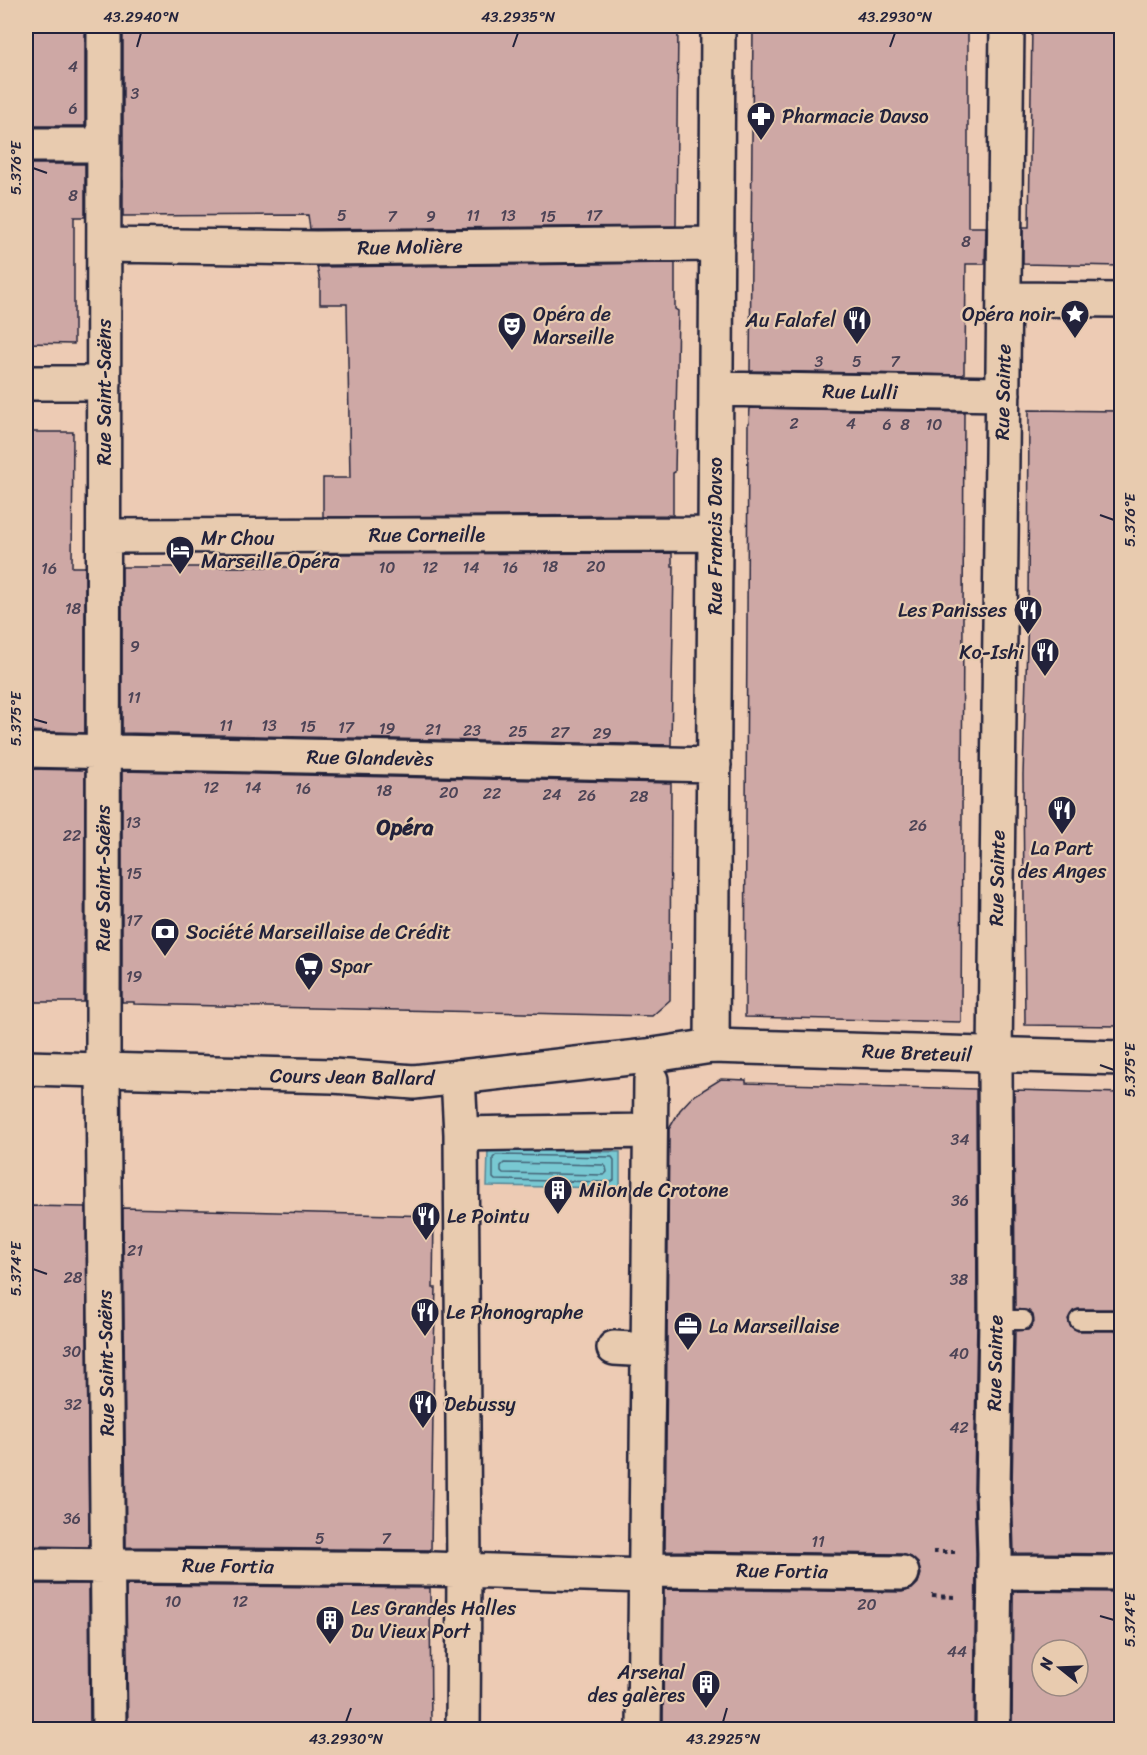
<svg xmlns="http://www.w3.org/2000/svg" width="1147" height="1755" viewBox="0 0 1147 1755" font-family="Sriracha,sans-serif">
  <style>
    .water { fill: #78c8d2; stroke: #568696; stroke-width: 1.5 }
    .lines { fill: none; stroke-linecap: round; stroke-linejoin: round }
    .shore { stroke: #446477; stroke-width: 1.5 }
    .building { fill: #cea8a5; stroke: #22223b; stroke-width: 1.5; fill-rule: evenodd }
    .lane-casing { stroke: #22223b; stroke-width: 22 }
    .street-casing { stroke: #22223b; stroke-width: 38 }
    .secondary-casing { stroke: #22223b; stroke-width: 38 }
    .path { stroke: #22223b; stroke-width: 4; stroke-dasharray: 4.5 4.5; stroke-linecap: butt }
    .lane { stroke: #e8cbaf; stroke-width: 18 }
    .street { stroke: #e8cbaf; stroke-width: 33 }
    .secondary { stroke: #e8cbaf; stroke-width: 33 }
    .ticks { fill: none; stroke: #22223b; stroke-width: 2 }
    .labels { text-anchor: middle; dominant-baseline: central; stroke-width: 4.5; stroke-linejoin: round; paint-order: stroke }
    .number-label { font-size: 16px; fill: #4d4456 }
    .poi-label { font-size: 20px; fill: #22223b; stroke: #e8cbaf; text-anchor: start }
    .street-label { font-size: 20px; fill: #22223b; stroke: #e8cbaf }
    .quarter-label { font-size: 22px; font-weight: bold; fill: #22223b; stroke: #e8cbaf }
    .neatline { fill: none; stroke: #22223b; stroke-width: 2 }
    .ticks-label { font-size: 15px; text-anchor: middle; fill: #22223b }
  </style>
  <rect width="100%" height="100%" fill="#edcbb4"/>
  <filter id="ink" filterUnits="userSpaceOnUse"><feTurbulence type="fractalNoise" baseFrequency=".0167" numOctaves="2"/><feDisplacementMap in="SourceGraphic" scale="12" xChannelSelector="R" yChannelSelector="G"/><feConvolveMatrix kernelMatrix="1 2 1 2 8 2 1 2 1" color-interpolation-filters="sRGB"/></filter>
  <g filter="url(#ink)">
    <path class="water" d="M488,1149L620,1152V1188L487,1186Z"/>
    <g class="lines">
      <path class="shore" d="M496,1155L612,1157L614,1160V1180L611,1182L495,1180L493,1178V1158Z
        M504,1163L604,1165L606,1167L607,1172L604,1175L503,1173L501,1171V1166Z"/>
    </g>
    <path class="building" d="M26,26H85V126H26Z
      M123,26H678L676,226L310,229L308,215L123,216Z
      M753,26H968V227H986L985,264H966L965,362H964V375L750,371Z
      M1032,26H1122V266L1023,264V227H1029Z
      M26,164H85V217H74V344L26,343Z
      M675,263V309L678,311L675,472L673,473V515L323,517V478H350L347,304H320V281L317,267Z
      M750,408L964,412L961,1022L745,1017L748,423H749Z
      M1029,410L1122,411V1026L1025,1025L1023,775L1028,611Z
      M26,432H73L72,567H85V733L26,731Z
      M672,553V566H674L671,745L122,733V567H323V554Z
      M26,769L85,770L84,1002H26Z
      M122,771L671,783L670,1000L652,1016L134,1004V1002H122Z
      M721,1079L746,1080V1083L976,1089L977,1320L974,1488L976,1553L974,1730H663L664,1589L902,1592L912,1589L918,1583L921,1574L918,1563L911,1557L902,1554L665,1551L669,1129L680,1110L692,1097Z
      M1014,1090L1122,1093V1309H1078L1073,1311L1068,1319L1070,1326L1078,1331H1122V1554L1014,1553L1012,1488L1015,1331L1028,1330L1032,1326L1034,1321L1033,1315L1029,1311L1015,1309Z
      M26,1206L86,1207L89,1547L26,1546Z
      M123,1208L434,1216L433,1288H436L434,1346L431,1550L126,1547Z
      M26,1584H89L90,1730H26Z
      M126,1585L430,1588L431,1730H128Z
      M1013,1591L1122,1592V1730H1012ZM1042,1650H1078V1686H1042Z"/>
    <g class="lines">
      <g class="lane-casing">
        <path id="lane" d="M996,1320H1023
          M1079,1320H1122"/>
      </g>
      <g class="street-casing">
        <path id="street" d="M104,26L103,1070L109,1730
          M26,145H104
          M104,245L316,248L717,244
          M1004,299L1122,300
          M26,383H104
          M716,389L1003,394
          M104,536L715,534
          M26,750L714,765
          M712,1046L718,26
          M458,1077L461,1134
          M614,1348L648,1350
          M26,1565L431,1569L646,1576
          M662,1570L902,1573
          M994,1572L1122,1573
          M463,1730L464,1570L461,1134L650,1131
          M644,1730L651,1080
          M993,1730L995,1553L993,1488L996,1320L995,1055L1007,26"/>
      </g>
      <g class="secondary-casing">
        <path id="secondary" d="M26,1068L333,1076L414,1082L647,1056L712,1046L1122,1058"/>
      </g>
      <path class="path" d="M933,1552H955
        M932,1596L955,1597"/>
      <use href="#lane" class="lane"/>
      <use href="#street" class="street"/>
      <use href="#secondary" class="secondary"/>
    </g>
  </g>
  <path class="ticks" d="M137,47L141,33M513,47L518,33M890,47L895,33M33,168L47,173M1100,515L1114,520M33,719L47,723M1100,1065L1114,1070M33,1269L47,1274M1100,1616L1114,1620M346,1722L351,1708M723,1722L727,1708"/>
  <defs>
    <g id="pharmacy-pin" transform="scale(1.5)"><path d="M0 17L-7.5 6A9.5 9.5 0 1 1 7.5 6Z" fill="#22223b" stroke="#e8cbaf"/><path d="M-2-6h4v4h4v4h-4v4h-4v-4h-4v-4h4Z" fill="#fff"/></g>
    <g id="sight-pin" transform="scale(1.5)"><path d="M0 17L-7.5 6A9.5 9.5 0 1 1 7.5 6Z" fill="#22223b" stroke="#e8cbaf"/><path d="M0-6L1.8-2.2L6-1.7L2.9 1.2L3.7 5.4L0 3.3L-3.7 5.4L-2.9 1.2L-6-1.7L-1.8-2.2Z" fill="#fff"/></g>
    <g id="restaurant-pin" transform="scale(1.5)"><path d="M0 17L-7.5 6A9.5 9.5 0 1 1 7.5 6Z" fill="#22223b" stroke="#e8cbaf"/><path d="M-5-6h1v4h1v-4h1v4h1v-4h1v5L-1.5 .5V6h-2V.5L-5-1ZM5-6V6H3V1.5H1.5Q1.5-4 5-6Z" fill="#fff"/></g>
    <g id="theatre-pin" transform="scale(1.5)"><path d="M0 17L-7.5 6A9.5 9.5 0 1 1 7.5 6Z" fill="#22223b" stroke="#e8cbaf"/><path d="M-5-5.5Q0-4 5-5.5V0Q5 5 0 6Q-5 5-5 0ZM-3.3-2.5H-1v1.5H-3.3ZM1-2.5H3.3v1.5H1ZM-2.8 1Q0 5.5 2.8 1Z" fill="#fff"/></g>
    <g id="hotel-pin" transform="scale(1.5)"><path d="M0 17L-7.5 6A9.5 9.5 0 1 1 7.5 6Z" fill="#22223b" stroke="#e8cbaf"/><path d="M-6-4.5h1.5V1H6V5H4.5V3h-9V5H-6ZM-4 0a1.8 1.8 0 1 1 3.6 0ZM.5 0V-2.5h3Q6-2.5 6 0Z" fill="#fff"/></g>
    <g id="bank-pin" transform="scale(1.5)"><path d="M0 17L-7.5 6A9.5 9.5 0 1 1 7.5 6Z" fill="#22223b" stroke="#e8cbaf"/><path d="M-6-4H6V4H-6ZM0-2.3a2.3 2.3 0 1 0 0 4.6a2.3 2.3 0 1 0 0-4.6Z" fill="#fff"/></g>
    <g id="supermarket-pin" transform="scale(1.5)"><path d="M0 17L-7.5 6A9.5 9.5 0 1 1 7.5 6Z" fill="#22223b" stroke="#e8cbaf"/><path d="M-6-5.5h2.5l.6 2H6L4.5 2H-2.5L-4.4-4H-6ZM-1.5 3.2a1.3 1.3 0 1 0 .1 0ZM3 3.2a1.3 1.3 0 1 0 .1 0Z" fill="#fff"/></g>
    <g id="building-pin" transform="scale(1.5)"><path d="M0 17L-7.5 6A9.5 9.5 0 1 1 7.5 6Z" fill="#22223b" stroke="#e8cbaf"/><path d="M-4-6H4V6H1V3H-1V6H-4ZM-2.5-4.3h1.7v1.8h-1.7ZM.8-4.3h1.7v1.8H.8ZM-2.5-1h1.7V.8h-1.7ZM.8-1h1.7V.8H.8Z" fill="#fff"/></g>
    <g id="office-pin" transform="scale(1.5)"><path d="M0 17L-7.5 6A9.5 9.5 0 1 1 7.5 6Z" fill="#22223b" stroke="#e8cbaf"/><path d="M-6-3h4V-5.5h4V-3h4V5H-6ZM-1-4.5V-3h2v-1.5ZM-6 0V1H6V0Z" fill="#fff"/></g>
  </defs>
  <g fill-rule="evenodd">
    <use href="#pharmacy-pin" x="761" y="116"/>
    <use href="#sight-pin" x="1075" y="314"/>
    <use href="#restaurant-pin" x="857" y="320"/>
    <use href="#theatre-pin" x="512" y="326"/>
    <use href="#hotel-pin" x="180" y="550"/>
    <use href="#restaurant-pin" x="1028" y="610"/>
    <use href="#restaurant-pin" x="1045" y="652"/>
    <use href="#restaurant-pin" x="1062" y="810"/>
    <use href="#bank-pin" x="165" y="932"/>
    <use href="#supermarket-pin" x="309" y="966"/>
    <use href="#building-pin" x="558" y="1190"/>
    <use href="#restaurant-pin" x="426" y="1216"/>
    <use href="#restaurant-pin" x="425" y="1312"/>
    <use href="#office-pin" x="688" y="1326"/>
    <use href="#restaurant-pin" x="423" y="1404"/>
    <use href="#building-pin" x="330" y="1620"/>
    <use href="#building-pin" x="706" y="1684"/>
  </g>
  <g class="labels">
    <g class="number-label">
      <text x="73" y="66">4</text>
      <text x="135" y="93">3</text>
      <text x="73" y="108">6</text>
      <text x="73" y="195">8</text>
      <text x="342" y="215">5</text>
      <text x="473" y="215">11</text>
      <text x="508" y="215">13</text>
      <text x="594" y="215">17</text>
      <text x="392" y="216">7</text>
      <text x="431" y="216">9</text>
      <text x="548" y="216">15</text>
      <text x="966" y="241">8</text>
      <text x="819" y="361">3</text>
      <text x="857" y="361">5</text>
      <text x="895" y="361">7</text>
      <text x="794" y="423">2</text>
      <text x="851" y="423">4</text>
      <text x="887" y="424">6</text>
      <text x="905" y="424">8</text>
      <text x="934" y="424">10</text>
      <text x="550" y="566">18</text>
      <text x="596" y="566">20</text>
      <text x="387" y="567">10</text>
      <text x="430" y="567">12</text>
      <text x="471" y="567">14</text>
      <text x="510" y="567">16</text>
      <text x="49" y="568">16</text>
      <text x="73" y="608">18</text>
      <text x="135" y="646">9</text>
      <text x="134" y="697">11</text>
      <text x="226" y="725">11</text>
      <text x="269" y="725">13</text>
      <text x="308" y="726">15</text>
      <text x="346" y="727">17</text>
      <text x="387" y="728">19</text>
      <text x="433" y="729">21</text>
      <text x="472" y="730">23</text>
      <text x="518" y="731">25</text>
      <text x="560" y="732">27</text>
      <text x="602" y="733">29</text>
      <text x="211" y="787">12</text>
      <text x="253" y="787">14</text>
      <text x="303" y="788">16</text>
      <text x="384" y="790">18</text>
      <text x="449" y="792">20</text>
      <text x="492" y="793">22</text>
      <text x="552" y="794">24</text>
      <text x="587" y="795">26</text>
      <text x="639" y="796">28</text>
      <text x="133" y="822">13</text>
      <text x="918" y="825">26</text>
      <text x="72" y="835">22</text>
      <text x="134" y="873">15</text>
      <text x="134" y="920">17</text>
      <text x="134" y="976">19</text>
      <text x="960" y="1139">34</text>
      <text x="960" y="1200">36</text>
      <text x="135" y="1250">21</text>
      <text x="73" y="1277">28</text>
      <text x="959" y="1279">38</text>
      <text x="72" y="1351">30</text>
      <text x="959" y="1353">40</text>
      <text x="73" y="1404">32</text>
      <text x="959" y="1427">42</text>
      <text x="72" y="1518">36</text>
      <text x="320" y="1538">5</text>
      <text x="386" y="1538">7</text>
      <text x="818" y="1541">11</text>
      <text x="173" y="1601">10</text>
      <text x="240" y="1601">12</text>
      <text x="867" y="1604">20</text>
      <text x="957" y="1651">44</text>
    </g>
    <g class="poi-label">
      <text x="782" y="116">Pharmacie Davso</text>
      <text x="533" y="314">Opéra de<tspan x="533" dy="23">Marseille</tspan></text>
      <text x="1054" y="314" text-anchor="end">Opéra noir</text>
      <text x="836" y="320" text-anchor="end">Au Falafel</text>
      <text x="201" y="538">Mr Chou<tspan x="201" dy="23">Marseille Opéra</tspan></text>
      <text x="1007" y="610" text-anchor="end">Les Panisses</text>
      <text x="1024" y="652" text-anchor="end">Ko-Ishi</text>
      <text x="1062" y="848" text-anchor="middle">La Part<tspan x="1062" dy="23">des Anges</tspan></text>
      <text x="186" y="932">Société Marseillaise de Crédit</text>
      <text x="330" y="966">Spar</text>
      <text x="579" y="1190">Milon de Crotone</text>
      <text x="447" y="1216">Le Pointu</text>
      <text x="446" y="1312">Le Phonographe</text>
      <text x="709" y="1326">La Marseillaise</text>
      <text x="444" y="1404">Debussy</text>
      <text x="351" y="1608">Les Grandes Halles<tspan x="351" dy="23">Du Vieux Port</tspan></text>
      <text x="685" y="1672" text-anchor="end">Arsenal<tspan x="685" dy="23">des galères</tspan></text>
    </g>
    <g class="street-label">
      <text transform="translate(410 247) rotate(-1)">Rue Molière</text>
      <text transform="translate(104 392) rotate(-90)">Rue Saint-Saëns</text>
      <text transform="translate(860 392) rotate(1)">Rue Lulli</text>
      <text transform="translate(1003 392) rotate(-89)">Rue Sainte</text>
      <text x="427" y="535">Rue Corneille</text>
      <text transform="translate(715 536) rotate(-90)">Rue Francis Davso</text>
      <text transform="translate(370 758) rotate(1)">Rue Glandevès</text>
      <text transform="translate(103 878) rotate(-90)">Rue Saint-Saëns</text>
      <text transform="translate(997 878) rotate(-89)">Rue Sainte</text>
      <text transform="translate(917 1053) rotate(2)">Rue Breteuil</text>
      <text transform="translate(352 1077) rotate(1)">Cours Jean Ballard</text>
      <text transform="translate(106 1363) rotate(-91)">Rue Saint-Saëns</text>
      <text transform="translate(995 1363) rotate(-89)">Rue Sainte</text>
      <text transform="translate(228 1566) rotate(1)">Rue Fortia</text>
      <text transform="translate(782 1571) rotate(1)">Rue Fortia</text>
    </g>
    <g class="quarter-label">
      <text x="405" y="827">Opéra</text>
    </g>
  </g>
  <rect width="1147" height="1755" fill="none" stroke="#e8cbaf" stroke-width="66"/>
  <g transform="translate(1060 1668) rotate(288)"><circle r="28" fill="#e8cbaf" stroke="#998781" stroke-width="1.5"/>
  <path d="M0-4.5L10 22L0 15L-10 22Z" fill="#22223b"/>
  <text y="-9" font-size="16" font-weight="bold" text-anchor="middle" fill="#22223b">N</text>
  </g>
  <rect x="33" y="33" width="1081" height="1689" class="neatline"/>
  <g class="ticks-label">
    <text x="141" y="22">43.2940°N</text>
    <text x="518" y="22">43.2935°N</text>
    <text x="895" y="22">43.2930°N</text>
    <text transform="translate(16 168) rotate(-90)" y="5">5.376°E</text>
    <text transform="translate(1130 520) rotate(-90)" y="5">5.376°E</text>
    <text transform="translate(16 719) rotate(-90)" y="5">5.375°E</text>
    <text transform="translate(1130 1070) rotate(-90)" y="5">5.375°E</text>
    <text transform="translate(16 1269) rotate(-90)" y="5">5.374°E</text>
    <text transform="translate(1130 1620) rotate(-90)" y="5">5.374°E</text>
    <text x="346" y="1744">43.2930°N</text>
    <text x="723" y="1744">43.2925°N</text>
  </g>
</svg>
